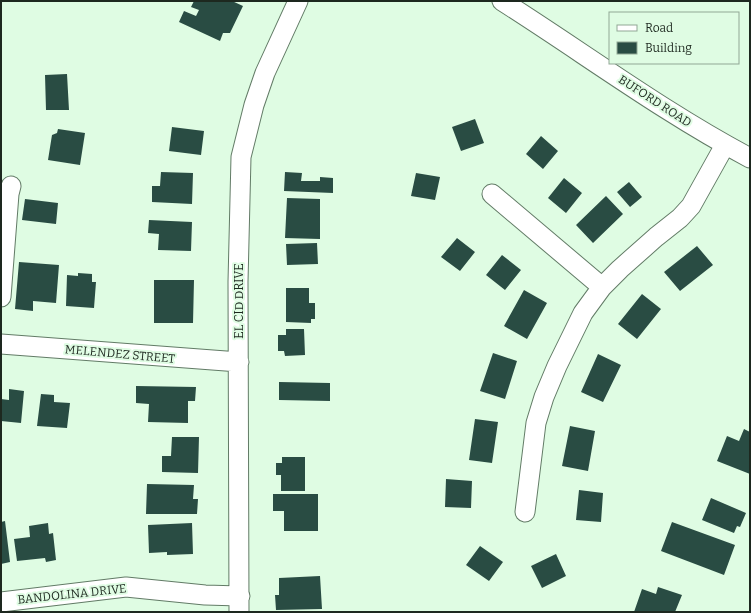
<svg xmlns="http://www.w3.org/2000/svg" width="751" height="613" viewBox="0 0 751 613" font-family="Bitter,serif">
  <style>
    .building { fill: #294c43 }
    .lines { fill: none; stroke-linecap: round; stroke-linejoin: round }
    .minor-casing { stroke: #627b66; stroke-width: 21 }
    .minor { stroke: #fff; stroke-width: 19 }
    .labels { text-anchor: middle; dominant-baseline: central; stroke-width: 4; stroke-linejoin: round; paint-order: stroke }
    .street-label { font-size: 12px; fill: #1d281f; stroke: #dffce3 }
  </style>
  <rect width="100%" height="100%" fill="#dffce3"/>
  <path class="building" d="M194,1H232L243,6L230,33H223L220,41L179,22L184,11L196,16L199,10L191,7Z
    M67,74L69,110H46L45,75Z
    M475,119L484,143L461,151L452,127Z
    M172,127L204,131L201,155L169,151Z
    M58,129L85,133L80,165L48,160L52,135L57,133Z
    M541,136L558,151L543,169L526,154Z
    M161,172L193,173L192,204L152,202V186H160Z
    M285,172L302,173L301,181H320V177L333,178V193L284,191Z
    M416,173L440,177L435,200L411,196Z
    M564,178L582,193L566,213L548,198Z
    M629,182L642,197L630,207L617,192Z
    M606,196L623,214L593,243L576,225Z
    M287,198L320,199V239L285,238Z
    M25,199L58,203L56,224L22,220Z
    M149,220L192,222L191,251L158,250L159,234L148,233Z
    M457,238L475,252L460,271L441,257Z
    M317,243L318,264L287,265L286,244Z
    M697,246L713,265L680,291L664,272Z
    M502,255L521,270L505,290L486,275Z
    M19,262L59,265L56,303L33,301V311L15,309Z
    M78,273L92,274V282H96L94,308L66,306L67,275L78,276Z
    M154,280H194L193,323H154Z
    M286,288H309V303H315V319H311V323L286,322Z
    M524,290L547,303L527,339L504,326Z
    M642,294L661,309L637,339L618,324Z
    M286,329H304L305,355L285,356L284,351H278V335H286Z
    M493,353L517,361L505,399L480,391Z
    M598,354L621,365L603,402L581,392Z
    M279,382L330,383V401L279,400Z
    M136,386L196,387L195,401H188V423L148,422L149,404L136,403Z
    M9,389L24,391L21,423L1,421V399L9,400Z
    M41,394L54,395V402L70,403L67,428L37,426Z
    M475,419L498,422L492,463L469,460Z
    M570,426L595,431L588,471L562,466Z
    M744,429L750,432V474L717,461L727,436L739,441Z
    M172,437H199L198,473L162,472V456H171Z
    M282,457H305V491H281V475H276V463H282Z
    M446,479L472,481L471,508L445,507Z
    M147,484L194,485L193,499H198L197,514H146Z
    M579,490L603,493L601,522L576,520Z
    M273,494H318V531H284V511H273Z
    M711,498L746,513L740,527L737,526L734,533L702,520Z
    M5,521L10,562L1,564V522Z
    M672,522L735,545L724,575L661,551Z
    M48,523L49,534L53,533L56,560L46,562L45,558L17,561L14,539L30,537L29,526Z
    M192,523L193,554L167,555V552L149,553L148,525Z
    M480,546L503,562L489,581L466,565Z
    M556,554L566,576L542,588L531,566Z
    M320,576L322,609L276,610L275,595H279V578Z
    M658,587L682,595L675,612H634L642,589L656,594Z"/>
  <g class="lines">
    <g class="minor-casing">
      <path id="minor" d="M502,1C584,53 663,112 750,158
        M492,194L602,287
        M1,297L9,194L11,186
        M1,344L239,362
        M525,512L536,423L544,397L557,366L583,313L602,287L620,269L656,237L680,218L691,206L725,145
        M1,602L126,587L205,595L240,596
        M239,612L238,282L241,157L254,105L265,73L298,1"/>
    </g>
    <use href="#minor" class="minor"/>
  </g>
  <g class="labels">
    <g class="street-label">
      <text transform="translate(655 101) rotate(33)">BUFORD ROAD</text>
      <text transform="translate(239 301) rotate(-90)">EL CID DRIVE</text>
      <text transform="translate(120 354) rotate(5)">MELENDEZ STREET</text>
      <text transform="translate(72 594) rotate(-6)">BANDOLINA DRIVE</text>
    </g>
  </g>
  <rect width="751" height="613" fill="none" stroke="#1d281f" stroke-width="4"/>
  <rect x="609" y="12" width="130" height="52" fill="#dffce3" stroke="#91a795"/>
  <rect x="617" y="25" width="20" height="6" fill="#ffffff" stroke="#91a795"/>
  <text x="645" y="32" font-size="12" fill="#1d281f">Road</text>
  <rect x="617" y="42" width="20" height="12" fill="#294c43" stroke="#91a795"/>
  <text x="645" y="52" font-size="12" fill="#1d281f">Building</text>
</svg>
